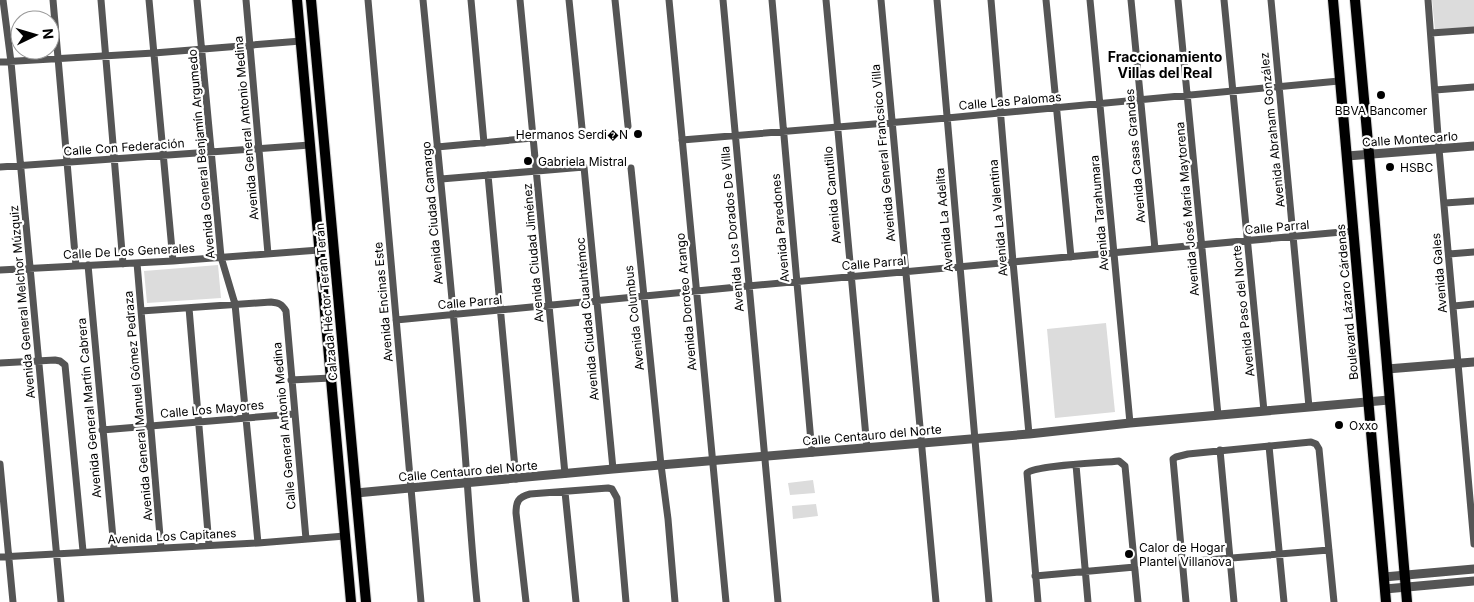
<svg xmlns="http://www.w3.org/2000/svg" width="1474" height="602" viewBox="0 0 1474 602" font-family="Inter,sans-serif">
  <style>
    .green { fill: #dcdcdc }
    .lines { fill: none; stroke-linecap: round; stroke-linejoin: round }
    .primary-casing { stroke: #dbdbdb; stroke-width: 12 }
    .minor { stroke: #555; stroke-width: 7 }
    .tertiary { stroke: #555; stroke-width: 9 }
    .primary { stroke: #000; stroke-width: 10 }
    .poi-dot { fill: #000; stroke: #fff; stroke-width: 2 }
    .labels { text-anchor: middle; dominant-baseline: central; stroke-width: 4.5; stroke-linejoin: round; paint-order: stroke }
    .street-label { font-size: 12px; fill: #000; stroke: #fff }
    .poi-label { font-size: 12px; fill: #000; stroke: #fff; text-anchor: start }
    .neighbourhood-label { font-size: 14px; font-weight: bold; fill: #000; stroke: #fff }
  </style>
  <rect width="100%" height="100%" fill="#fff"/>
  <path class="green" d="M1432,0H1474V27L1435,30Z
    M218,265L221,298L147,303L144,271Z
    M1106,323L1115,412L1055,418L1047,329Z
    M813,480L815,493L790,495L788,483Z
    M816,504L818,516L793,519L792,506Z"/>
  <g class="lines">
    <g class="primary-casing">
      <path id="primary" d="M297,0L351,602
        M311,0L366,602
        M1333,0L1386,602
        M1355,0L1369,154L1407,602"/>
    </g>
    <path class="minor" d="M3,0L11,62L61,602
      M53,0L76,266
      M101,0L123,264
      M149,0L173,261
      M197,0L221,257L235,304L258,543
      M246,0L268,254
      M368,0L421,602
      M423,0C436,134 450,268 461,402C467,469 470,535 477,602
      M471,0L484,143
      M520,0L565,474
      M569,0L582,128
      M615,0L628,126
      M669,0L726,602
      M723,0L778,602
      M772,0L812,453
      M826,0L867,448
      M881,0L936,602
      M937,0L989,602
      M991,0L1013,262L1029,434
      M1046,0L1071,257
      M1090,0L1130,423
      M1131,0L1155,249
      M1178,0L1218,415
      M1224,0L1264,411
      M1271,0L1309,407
      M1428,0L1439,149L1474,544
      M1431,33L1474,30
      M0,62L154,53L301,41
      M1435,90L1474,87
      M682,140L947,118L1339,81
      M437,147L533,138
      M0,167L310,145
      M631,168L661,465L668,519L675,602
      M488,175L516,479
      M441,179L584,167L613,469
      M1445,203L1474,201
      M1449,254L1474,252
      M137,263L161,548
      M88,265L114,549
      M0,270L173,261L319,250
      M1454,306L1474,304
      M189,308L209,545
      M141,311L271,302C279,303 282,304 286,311L306,539
      M396,320L748,286L1353,231
      M0,363L55,360L60,361L65,365L83,551
      M291,380L331,378
      M102,430L294,414
      M1269,446L1284,602
      M1220,450L1234,602
      M0,464L13,602
      M1076,465L1088,602
      M565,492L576,602
      M0,557L258,543L345,536
      M1182,562L1329,550
      M1035,576L1135,567
      M526,602L516,513C516,502 518,497 530,494L608,488L612,489L617,498L626,602
      M1038,602L1027,473C1037,465 1102,463 1119,461L1125,466L1138,602
      M1186,602L1173,459L1176,457L1188,454L1311,442L1316,444L1319,449L1334,602"/>
    <path class="tertiary" d="M1347,156L1474,146
      M1387,369L1474,362
      M356,493L613,469L1029,434L1130,423L1389,400
      M1384,577L1474,569
      M1385,589L1474,581"/>
    <use href="#primary" class="primary"/>
  </g>
  <g class="poi-dot">
    <circle cx="1381" cy="95" r="5"/>
    <circle cx="638" cy="134" r="5"/>
    <circle cx="528" cy="161" r="5"/>
    <circle cx="1390" cy="167" r="5"/>
    <circle cx="1339" cy="425" r="5"/>
    <circle cx="1129" cy="554" r="5"/>
  </g>
  <g class="labels">
    <g class="street-label">
      <text transform="translate(1010 101) rotate(-5)">Calle Las Palomas</text>
      <text transform="translate(246 128) rotate(-95)">Avenida General Antonio Medina</text>
      <text transform="translate(1272 130) rotate(-96)">Avenida Abraham González</text>
      <text transform="translate(1410 139) rotate(-4)">Calle Montecarlo</text>
      <text transform="translate(124 147) rotate(-4)">Calle Con Federación</text>
      <text transform="translate(883 153) rotate(-95)">Avenida General Francsico Villa</text>
      <text transform="translate(201 154) rotate(-95)">Avenida General Benjamín Argumedo</text>
      <text transform="translate(1135 156) rotate(-95)">Avenida Casas Grandes</text>
      <text transform="translate(832 195) rotate(-95)">Avenida Canutillo</text>
      <text transform="translate(1187 209) rotate(-95)">Avenida José María Maytorena</text>
      <text transform="translate(432 213) rotate(-95)">Avenida Ciudad Camargo</text>
      <text transform="translate(1099 213) rotate(-95)">Avenida Tarahumara</text>
      <text transform="translate(998 218) rotate(-95)">Avenida La Valentina</text>
      <text transform="translate(944 220) rotate(-95)">Avenida La Adelita</text>
      <text transform="translate(1277 227) rotate(-5)">Calle Parral</text>
      <text transform="translate(780 228) rotate(-95)">Avenida Paredones</text>
      <text transform="translate(732 229) rotate(-95)">Avenida Los Dorados De Villa</text>
      <text transform="translate(129 251) rotate(-3)">Calle De Los Generales</text>
      <text transform="translate(533 253) rotate(-95)">Avenida Ciudad Jiménez</text>
      <text transform="translate(874 263) rotate(-5)">Calle Parral</text>
      <text transform="translate(1439 273) rotate(-95)">Avenida Gales</text>
      <text transform="translate(22 302) rotate(-95)">Avenida General Melchor Múzquiz</text>
      <text transform="translate(326 302) rotate(-95)">Calzada Héctor Terán Terán</text>
      <text transform="translate(383 302) rotate(-95)">Avenida Encinas Este</text>
      <text transform="translate(470 302) rotate(-5)">Calle Parral</text>
      <text transform="translate(686 302) rotate(-95)">Avenida Doroteo Arango</text>
      <text transform="translate(1347 302) rotate(-95)">Boulevard Lázaro Cárdenas</text>
      <text transform="translate(1243 311) rotate(-96)">Avenida Paso del Norte</text>
      <text transform="translate(634 318) rotate(-96)">Avenida Columbus</text>
      <text transform="translate(587 319) rotate(-95)">Avenida Ciudad Cuauhtémoc</text>
      <text transform="translate(138 406) rotate(-95)">Avenida General Manuel Gómez Pedraza</text>
      <text transform="translate(89 408) rotate(-95)">Avenida General Martín Cabrera</text>
      <text transform="translate(212 409) rotate(-5)">Calle Los Mayores</text>
      <text transform="translate(284 426) rotate(-95)">Calle General Antonio Medina</text>
      <text transform="translate(872 435) rotate(-5)">Calle Centauro del Norte</text>
      <text transform="translate(468 471) rotate(-5)">Calle Centauro del Norte</text>
      <text transform="translate(172 536) rotate(-3)">Avenida Los Capitanes</text>
    </g>
    <g class="poi-label">
      <text x="1381" y="110" text-anchor="middle">BBVA Bancomer</text>
      <text x="628" y="134" text-anchor="end">Hermanos Serdi�N</text>
      <text x="538" y="161">Gabriela Mistral</text>
      <text x="1400" y="167">HSBC</text>
      <text x="1349" y="425">Oxxo</text>
      <text x="1139" y="547">Calor de Hogar<tspan x="1139" dy="14">Plantel Villanova</tspan></text>
    </g>
    <g class="neighbourhood-label">
      <text x="1165" y="56">Fraccionamiento<tspan x="1165" dy="16">Villas del Real</tspan></text>
    </g>
  </g>
  <g transform="translate(35 35) rotate(85)"><circle r="24" fill="#ffffff" stroke="#999999"/>
  <path d="M0-4L9 19L0 12L-9 19Z" fill="#000000"/>
  <text y="-8" font-size="14" font-weight="bold" text-anchor="middle" fill="#000000">N</text>
  </g>
</svg>
